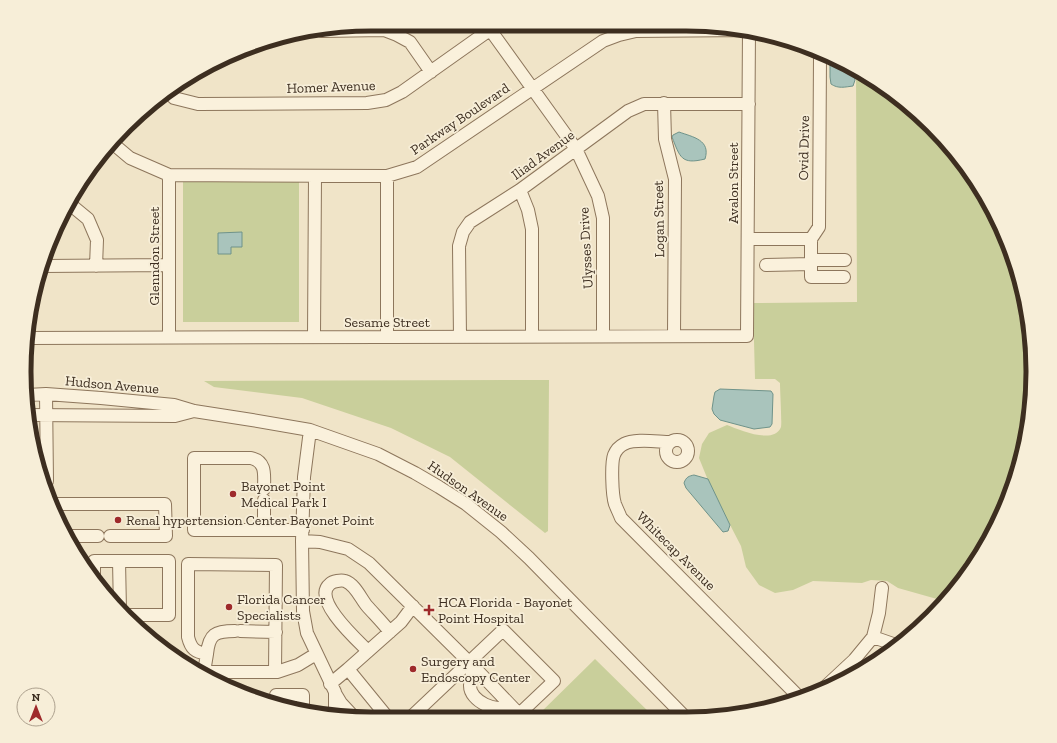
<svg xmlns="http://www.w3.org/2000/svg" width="1057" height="743" viewBox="0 0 1057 743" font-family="'Zilla Slab',serif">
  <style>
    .green { fill: #c9cf9b }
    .water { fill: #a9c4bc; stroke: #6f938a }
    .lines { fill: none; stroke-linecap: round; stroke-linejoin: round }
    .minor-casing { stroke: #8d765c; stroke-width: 14 }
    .minor { stroke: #faf1dc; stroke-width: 12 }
    .poi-dot { fill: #9e2a2b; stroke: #f7eed8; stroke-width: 1.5 }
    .labels { text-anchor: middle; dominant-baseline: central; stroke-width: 3.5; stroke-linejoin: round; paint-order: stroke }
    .street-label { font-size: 14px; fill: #3d2e20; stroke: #f7eed8 }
    .poi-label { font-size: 14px; fill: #3d2e20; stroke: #f7eed8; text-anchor: start }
    .rim { fill: none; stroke: #3d2e20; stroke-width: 5 }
  </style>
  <rect width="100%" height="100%" fill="#f0e4c8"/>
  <path class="green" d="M856,69L859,71L947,142L986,198L1014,260L1030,326L1032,394L1021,461L997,525L961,583L944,601L898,588L887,581L871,580L862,583L813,581L793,590L775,593L759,585L746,567L741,546L712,490L699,458L702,444L709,433L727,425C740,430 774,445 781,427C782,422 780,391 780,383L775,379H755L753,303L857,302Z
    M183,182H299V322H183Z
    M549,380L548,531L545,533L450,457L391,428L302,398L214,387L204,381Z
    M595,659L653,716L536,717Z"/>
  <path class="water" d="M830,60L854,69L855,80L853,86C845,87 838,89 831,84L830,77Z
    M679,132C693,137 711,140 705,159C681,165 680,157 672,137L673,135Z
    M242,232V247H231V254H218V233Z
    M720,389L771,391L773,394L772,424L770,427L754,429L720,420L714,414L712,409L714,396L715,392Z
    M694,475L708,479L730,525L728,531L723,532L686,488L684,483C686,477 689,476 694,475Z"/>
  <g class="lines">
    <g class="minor-casing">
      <path id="minor" d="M486,24L576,149L598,196L603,218V336
        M322,31L384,30L397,35L410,42L431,72
        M168,92L174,98L198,104L367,103L386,100L402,92L498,24
        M664,103L665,139L675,179L674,336
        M111,142L130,158L169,175L387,176L417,167L603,41L619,35L636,31L747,30
        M169,175V338
        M387,176V337
        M520,190L528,210L532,229V336
        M71,205L88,219L97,240L96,266
        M748,239H811
        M811,239L819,227L820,56
        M811,260H845
        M811,264V277H844
        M766,265L811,264V239
        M43,266L169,265
        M314,337L315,176
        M460,337L459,246L463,232L470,222L520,190L628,111L644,104H749
        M27,338L747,336L749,30
        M46,394L47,481
        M27,395L46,394L101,398L174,405L194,411L252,420L310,430L378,454L415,473L439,487L466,504L501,532L529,558L684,716
        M27,415L175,416L194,411
        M310,430L304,477L302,541L303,611L307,633L335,692V716
        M666 451a11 11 0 1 1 22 0a11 11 0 1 1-22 0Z
        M671,442C658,442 635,438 624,444C620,446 616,450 614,455C611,463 612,495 615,504C617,509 619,513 621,518L798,696
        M264,489C264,475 267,462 251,458H194V530H303
        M53,504H165L166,536H110
        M264,530V500
        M67,536H98
        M302,541L320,542L348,549L369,563L474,667L519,714
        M94,576V561H119
        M120,610L119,561H169V615H125
        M240,631L276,632
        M873,637L896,645
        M368,651C358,641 311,599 330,584C333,581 341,580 345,581C355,584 361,599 367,606C375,615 383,623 390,632
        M207,654C209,634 215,631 235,631
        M474,667C472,673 470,679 470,686C470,701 497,714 510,705
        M348,669L401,622L413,606
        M200,672H277L298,665L316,654
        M204,672L207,654C195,652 191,649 188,637V564L276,565L275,672
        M330,684L348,669L388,718
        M825,687L854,660L873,637L879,613L882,588
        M335,693L341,703L355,718
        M276,705V695H303V711
        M410,718L503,630L554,681L516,717"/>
    </g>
    <use href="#minor" class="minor"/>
  </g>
  <g class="poi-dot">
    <circle cx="233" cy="494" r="4"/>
    <circle cx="118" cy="520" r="4"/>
    <circle cx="229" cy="607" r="4"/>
    <path d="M427 604h4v4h4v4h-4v4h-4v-4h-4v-4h4z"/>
    <circle cx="413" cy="669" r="4"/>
  </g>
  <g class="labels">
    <g class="street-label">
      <text transform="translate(331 87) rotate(-2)">Homer Avenue</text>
      <text transform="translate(460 119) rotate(-34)">Parkway Boulevard</text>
      <text transform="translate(804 148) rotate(-89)">Ovid Drive</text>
      <text transform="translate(543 155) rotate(-36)">Iliad Avenue</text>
      <text transform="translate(733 183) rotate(-90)">Avalon Street</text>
      <text transform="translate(659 219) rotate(-91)">Logan Street</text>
      <text transform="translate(586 248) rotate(-93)">Ulysses Drive</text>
      <text transform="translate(154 256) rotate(-90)">Glenndon Street</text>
      <text x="387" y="322">Sesame Street</text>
      <text transform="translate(112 385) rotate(5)">Hudson Avenue</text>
      <text transform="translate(468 491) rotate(35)">Hudson Avenue</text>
      <text transform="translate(676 551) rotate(45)">Whitecap Avenue</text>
    </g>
    <g class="poi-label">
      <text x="241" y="486">Bayonet Point<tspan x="241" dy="16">Medical Park I</tspan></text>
      <text x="126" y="520">Renal hypertension Center Bayonet Point</text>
      <text x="237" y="599">Florida Cancer<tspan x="237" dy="16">Specialists</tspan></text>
      <text x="438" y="602">HCA Florida - Bayonet<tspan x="438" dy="16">Point Hospital</tspan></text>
      <text x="421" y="661">Surgery and<tspan x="421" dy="16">Endoscopy Center</tspan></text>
    </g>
  </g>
  <path d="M0 0H1057V743H0ZM371 31H686A340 340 0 0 1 1026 371V372A340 340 0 0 1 686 712H371A340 340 0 0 1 31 372V371A340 340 0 0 1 371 31Z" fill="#f7eed8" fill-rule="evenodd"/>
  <path class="rim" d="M371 31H686A340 340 0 0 1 1026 371V372A340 340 0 0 1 686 712H371A340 340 0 0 1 31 372V371A340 340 0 0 1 371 31Z"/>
  <g transform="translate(36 707)"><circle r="19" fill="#f7eed8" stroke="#ada18e"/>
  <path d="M0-3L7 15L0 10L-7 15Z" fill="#9e2a2b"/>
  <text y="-6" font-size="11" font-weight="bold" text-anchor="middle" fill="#3d2e20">N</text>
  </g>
</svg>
